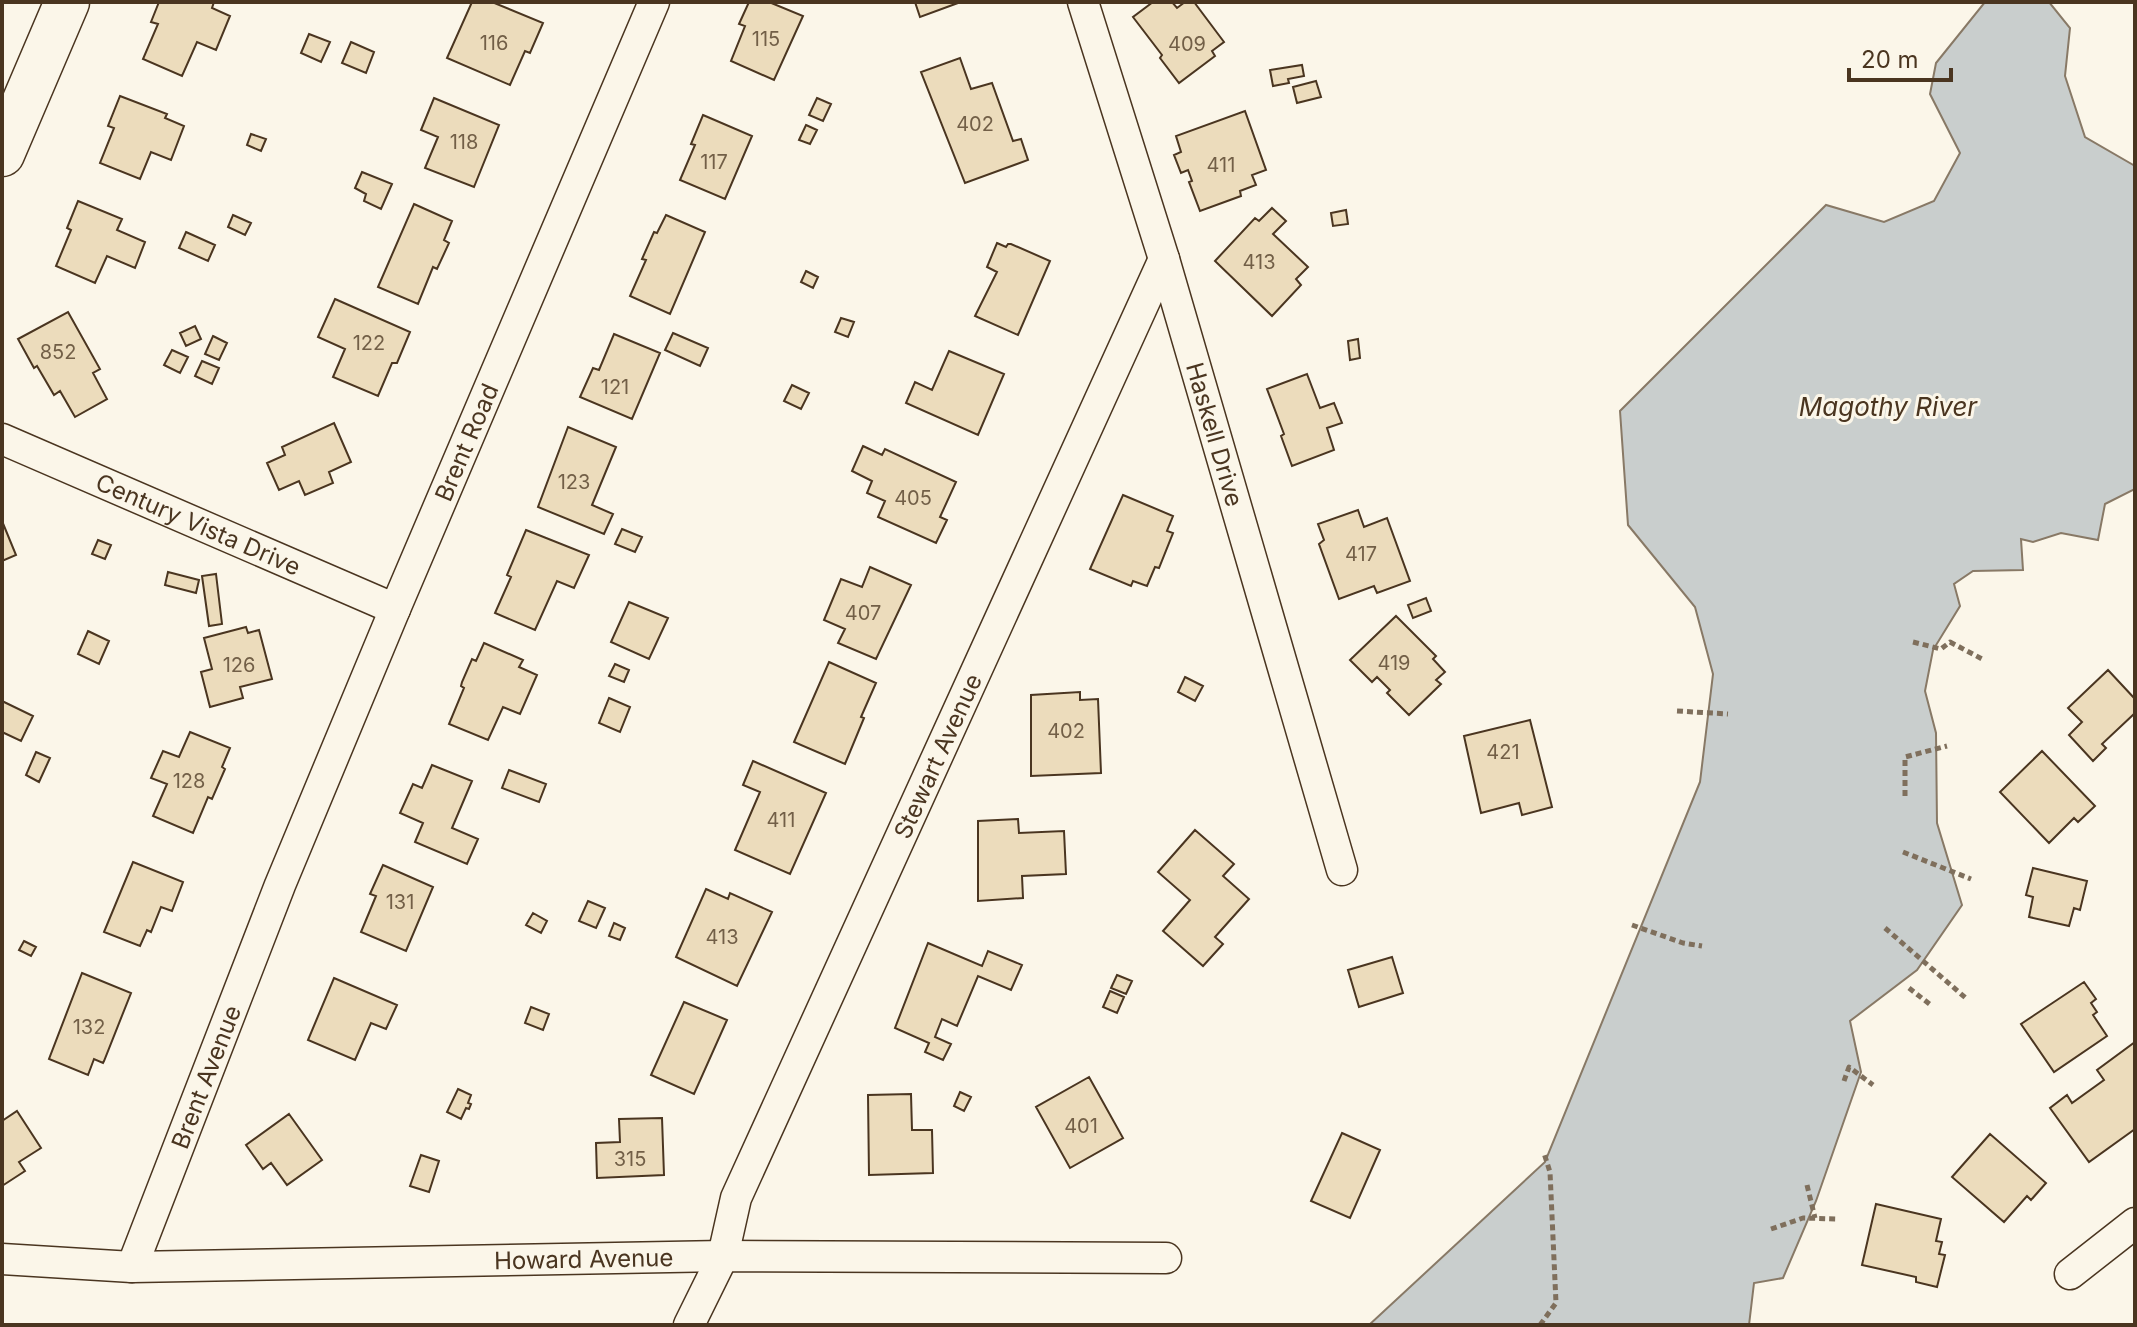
<svg xmlns="http://www.w3.org/2000/svg" width="2137" height="1327" viewBox="0 0 2137 1327" font-family="Inter,sans-serif">
  <style>
    .water { fill: #c9cecd; stroke: #887966; stroke-width: 2 }
    .building { fill: #ecdcbc; stroke: #4a3520; stroke-width: 2 }
    .lines { fill: none; stroke-linecap: round; stroke-linejoin: round }
    .street-casing { stroke: #4a3520; stroke-width: 33 }
    .secondary-casing { stroke: #4a3520; stroke-width: 47 }
    .path { stroke: #7f6f5c; stroke-width: 5; stroke-dasharray: 6 4; stroke-linecap: butt }
    .street { stroke: #fbf6e9; stroke-width: 30 }
    .secondary { stroke: #fbf6e9; stroke-width: 44 }
    .labels { text-anchor: middle; dominant-baseline: central; stroke-width: 6; stroke-linejoin: round; paint-order: stroke }
    .number-label { font-size: 20px; fill: #725f47 }
    .street-label { font-size: 24px; fill: #4a3520; stroke: #fbf6e9 }
    .water-label { font-size: 26px; font-style: italic; fill: #4a3520; stroke: #fbf6e9 }
  </style>
  <rect width="100%" height="100%" fill="#fbf6e9"/>
  <path class="water" d="M1985,2H2049L2070,28L2065,76L2085,137L2135,166V489L2105,504L2098,540L2061,533L2033,542L2021,539L2023,570L1973,571L1954,584L1960,606L1933,650L1925,691L1936,733L1937,823L1962,905L1917,970L1850,1021L1861,1072L1816,1201L1783,1278L1754,1283L1749,1325H1369L1545,1162L1700,782L1713,674L1695,607L1628,525L1620,411L1826,205L1884,222L1934,201L1960,153L1930,94L1936,63Z"/>
  <path class="building" d="M159,2H214L212,8L230,16L216,50L197,42L182,76L143,59L158,24L151,22Z
    M472,2H492L543,23L530,53L525,51L510,85L447,58Z
    M749,2H769L803,16L774,80L731,61L745,26L739,24Z
    M915,2H958V3L920,17Z
    M1153,2H1172L1177,8L1185,2H1194L1224,42L1212,51L1215,56L1179,83L1160,58L1162,55L1133,17Z
    M309,34L330,42L321,62L301,53Z
    M351,42L374,52L366,73L342,63Z
    M960,58L971,89L992,83L1013,141L1021,139L1028,160L965,183L921,72Z
    M1302,65L1304,76L1288,79L1289,83L1273,86L1270,70Z
    M1316,81L1321,97L1297,103L1293,87Z
    M120,96L167,114L165,118L184,126L171,160L151,152L140,179L100,163L114,128L108,126Z
    M434,98L499,125L474,187L425,168L438,137L421,130Z
    M817,98L831,104L823,121L809,115Z
    M1245,111L1266,170L1252,175L1256,185L1240,191L1241,196L1200,211L1189,182L1192,181L1188,170L1181,173L1174,155L1181,152L1176,136Z
    M703,115L752,136L725,199L680,180L695,145L691,144Z
    M806,125L817,130L810,144L799,140Z
    M251,134L266,139L261,151L247,145Z
    M362,172L392,184L381,209L364,201L366,194L355,188Z
    M78,201L122,219L117,230L145,242L135,268L107,256L95,283L56,266L71,230L67,228Z
    M414,204L452,221L444,240L449,243L437,269L433,267L418,304L378,287Z
    M1272,208L1286,221L1273,234L1308,267L1296,279L1301,285L1272,316L1215,261L1255,218L1259,221Z
    M1346,210L1348,224L1333,226L1331,213Z
    M233,215L251,223L245,235L228,227Z
    M666,215L705,232L670,314L630,296L646,260L642,259L654,232L657,233Z
    M186,232L215,245L208,261L179,248Z
    M997,243L1006,247L1008,244H1011L1050,261L1018,335L975,316L997,272L987,267Z
    M806,271L818,277L813,288L801,282Z
    M335,299L410,332L397,363H392L378,396L333,377L345,349L318,337Z
    M68,312L100,369L93,373L107,399L75,417L60,391L54,395L37,366L34,368L18,339Z
    M841,318L854,322L848,337L835,332Z
    M195,326L201,339L186,346L180,333Z
    M673,333L708,348L700,366L665,350Z
    M614,334L660,353L632,419L580,397L593,368L599,370Z
    M213,336L227,343L219,360L205,354Z
    M1358,339L1360,358L1350,360L1348,341Z
    M172,350L188,357L180,373L164,365Z
    M949,351L1004,374L978,435L906,403L915,382L932,390Z
    M202,361L219,368L212,384L195,376Z
    M1307,374L1320,408L1334,403L1342,423L1327,428L1334,450L1292,466L1281,436L1284,434L1267,389Z
    M792,385L809,393L801,409L784,401Z
    M334,423L351,462L329,472L333,483L305,495L299,481L279,490L267,463L285,455L282,447Z
    M568,427L616,447L592,505L613,514L604,534L538,507Z
    M863,446L882,455L885,449L956,482L940,517L947,520L936,543L878,517L885,501L867,493L872,481L852,471Z
    M1123,495L1173,516L1167,531L1173,533L1159,568L1155,567L1147,586L1133,581L1131,586L1090,569Z
    M1358,510L1364,527L1387,518L1410,581L1377,593L1374,586L1339,599L1319,544L1324,540L1318,524Z
    M2,521L16,555L2,561Z
    M622,529L642,537L635,552L615,544Z
    M526,530L589,555L574,588L557,581L535,630L495,613L511,577L507,575Z
    M98,540L111,545L105,559L92,554Z
    M870,567L911,585L876,659L838,643L845,629L824,620L841,579L862,587Z
    M168,572L199,580L196,593L165,585Z
    M216,574L222,624L209,626L202,576Z
    M1426,598L1431,611L1413,618L1408,605Z
    M629,602L668,618L649,659L611,642Z
    M1396,616L1436,656L1433,659L1445,672L1436,680L1441,684L1409,715L1387,693L1390,690L1377,677L1372,682L1350,660Z
    M246,627L248,633L259,630L272,679L240,687L243,698L210,707L201,672L212,669L204,638Z
    M88,631L109,641L99,664L78,654Z
    M484,643L523,660L519,667L537,675L520,714L503,707L488,740L449,724L464,688L461,686L462,682L472,659L476,661Z
    M829,662L876,683L861,717L864,718L845,764L794,742Z
    M615,664L629,670L624,682L609,676Z
    M2108,670L2135,699V713L2102,744L2106,748L2093,761L2069,735L2082,722L2068,708Z
    M1185,677L1203,686L1195,701L1178,692Z
    M1080,692V700L1098,699L1101,773L1031,776V695Z
    M609,698L630,707L620,732L599,723Z
    M2,701L33,716L21,741L2,732Z
    M1530,720L1552,807L1522,815L1519,803L1481,813L1464,736Z
    M190,732L230,748L222,767L225,769L212,799L208,797L193,833L153,816L167,784L151,778L163,751L179,757Z
    M2042,751L2095,806L2078,822L2074,818L2049,843L2000,792Z
    M36,752L50,758L39,782L26,775Z
    M753,761L826,793L790,874L735,850L760,792L743,785Z
    M432,765L472,781L452,828L478,839L467,864L415,842L423,823L400,813L413,784L422,788Z
    M509,770L546,784L539,802L502,788Z
    M1018,819L1019,833L1064,831L1066,874L1022,876L1023,898L978,901V821Z
    M1195,830L1234,864L1223,876L1249,899L1215,937L1223,944L1203,966L1163,931L1190,900L1158,872Z
    M133,862L183,882L172,911L161,907L151,932L147,930L140,946L104,932Z
    M383,865L433,887L406,951L361,932L376,896L370,894Z
    M2033,868L2087,881L2080,910L2074,908L2069,926L2029,917L2033,897L2026,895Z
    M706,889L728,899L730,893L772,912L737,986L676,957Z
    M588,901L605,908L596,928L579,921Z
    M533,913L547,921L541,933L526,925Z
    M614,923L625,928L620,940L609,936Z
    M24,941L36,947L31,956L19,950Z
    M928,943L982,966L988,951L1022,965L1011,990L978,976L957,1026L942,1019L935,1037L951,1044L943,1060L925,1052L929,1043L895,1028Z
    M1392,957L1403,993L1359,1007L1348,970Z
    M82,973L131,993L104,1061L103,1063L94,1059L88,1075L49,1059Z
    M1117,975L1132,981L1126,994L1111,988Z
    M334,978L397,1005L386,1029L371,1023L355,1060L308,1040Z
    M2084,982L2096,999L2091,1003L2097,1012L2093,1015L2107,1036L2054,1072L2021,1024Z
    M1110,991L1124,997L1117,1013L1103,1007Z
    M684,1002L727,1020L694,1094L651,1075Z
    M531,1007L549,1014L543,1030L525,1023Z
    M2135,1042V1129L2089,1162L2050,1108L2067,1095L2072,1103L2104,1080L2097,1070Z
    M1089,1077L1123,1138L1070,1168L1036,1107Z
    M458,1089L471,1095L468,1103L471,1104L469,1109L466,1108L461,1119L447,1112Z
    M960,1092L971,1097L964,1111L954,1106Z
    M911,1094L912,1130H932L933,1173L869,1175L868,1095Z
    M17,1111L41,1148L19,1162L25,1171L2,1186V1121Z
    M289,1114L322,1160L287,1185L271,1163L263,1169L246,1145Z
    M662,1118L664,1175L597,1178L596,1143L620,1142L619,1119Z
    M1342,1133L1380,1150L1350,1218L1311,1201Z
    M1990,1134L2046,1183L2031,1200L2027,1196L2004,1222L1952,1177Z
    M421,1155L439,1161L429,1192L410,1186Z
    M1876,1204L1941,1219L1936,1241L1942,1242L1939,1254L1945,1255L1937,1287L1916,1282V1277L1862,1265Z"/>
  <g class="lines">
    <g class="street-casing">
      <g id="street">
        <path id="s1" d="M1083,2L1164,259L1342,870"/>
        <path id="s2" d="M2,439L395,609"/>
        <path id="s3" d="M2,1259L132,1267L723,1256L1166,1258"/>
        <path id="s4" d="M132,1267L280,885L395,609L654,2"/>
        <path d="M2070,1274L2135,1223"/>
        <path id="s5" d="M689,1325L723,1256L736,1198L1164,259"/>
      </g>
    </g>
    <g class="secondary-casing">
      <path id="secondary" d="M2,154L67,2"/>
    </g>
    <path class="path" d="M1913,642L1941,649L1950,642L1984,660
      M1677,711L1728,714
      M1905,796V757L1947,746
      M1903,852L1971,879
      M1632,925L1683,943L1702,946
      M1885,928L1968,1000
      M1909,988L1932,1006
      M1844,1081L1849,1067L1873,1085
      M1807,1185L1815,1218
      M1771,1229L1803,1218L1836,1219
      M1540,1325L1556,1303L1550,1172L1544,1153"/>
    <use href="#street" class="street"/>
    <use href="#secondary" class="secondary"/>
  </g>
  <g class="labels">
    <g class="number-label">
      <text x="766" y="39">115</text>
      <text x="494" y="43">116</text>
      <text x="1187" y="44">409</text>
      <text x="975" y="124">402</text>
      <text x="464" y="142">118</text>
      <text x="714" y="162">117</text>
      <text x="1221" y="165">411</text>
      <text x="1259" y="262">413</text>
      <text x="369" y="343">122</text>
      <text x="58" y="352">852</text>
      <text x="615" y="387">121</text>
      <text x="574" y="482">123</text>
      <text x="913" y="498">405</text>
      <text x="1361" y="554">417</text>
      <text x="863" y="613">407</text>
      <text x="1394" y="663">419</text>
      <text x="239" y="665">126</text>
      <text x="1066" y="731">402</text>
      <text x="1503" y="752">421</text>
      <text x="189" y="781">128</text>
      <text x="781" y="820">411</text>
      <text x="400" y="902">131</text>
      <text x="722" y="937">413</text>
      <text x="89" y="1027">132</text>
      <text x="1081" y="1126">401</text>
      <text x="630" y="1159">315</text>
    </g>
    <g class="street-label">
      <text stroke="none"><textPath href="#s1" startOffset="452">Haskell Drive</textPath></text>
      <text stroke="none"><textPath href="#s4" startOffset="890">Brent Road</textPath></text>
      <text stroke="none"><textPath href="#s2" startOffset="214">Century Vista Drive</textPath></text>
      <text stroke="none"><textPath href="#s5" startOffset="622">Stewart Avenue</textPath></text>
      <text stroke="none"><textPath href="#s4" startOffset="204">Brent Avenue</textPath></text>
      <text stroke="none"><textPath href="#s3" startOffset="582">Howard Avenue</textPath></text>
    </g>
    <g class="water-label">
      <text x="1888" y="406">Magothy River</text>
    </g>
  </g>
  <rect width="2137" height="1327" fill="none" stroke="#4a3520" stroke-width="8"/>
  <path d="M1849 68v12h102v-12" fill="none" stroke="#4a3520" stroke-width="4"/>
  <text x="1861" y="68" font-size="24" fill="#4a3520" stroke="#fbf6e9" stroke-width="6" paint-order="stroke">20 m</text>
</svg>
